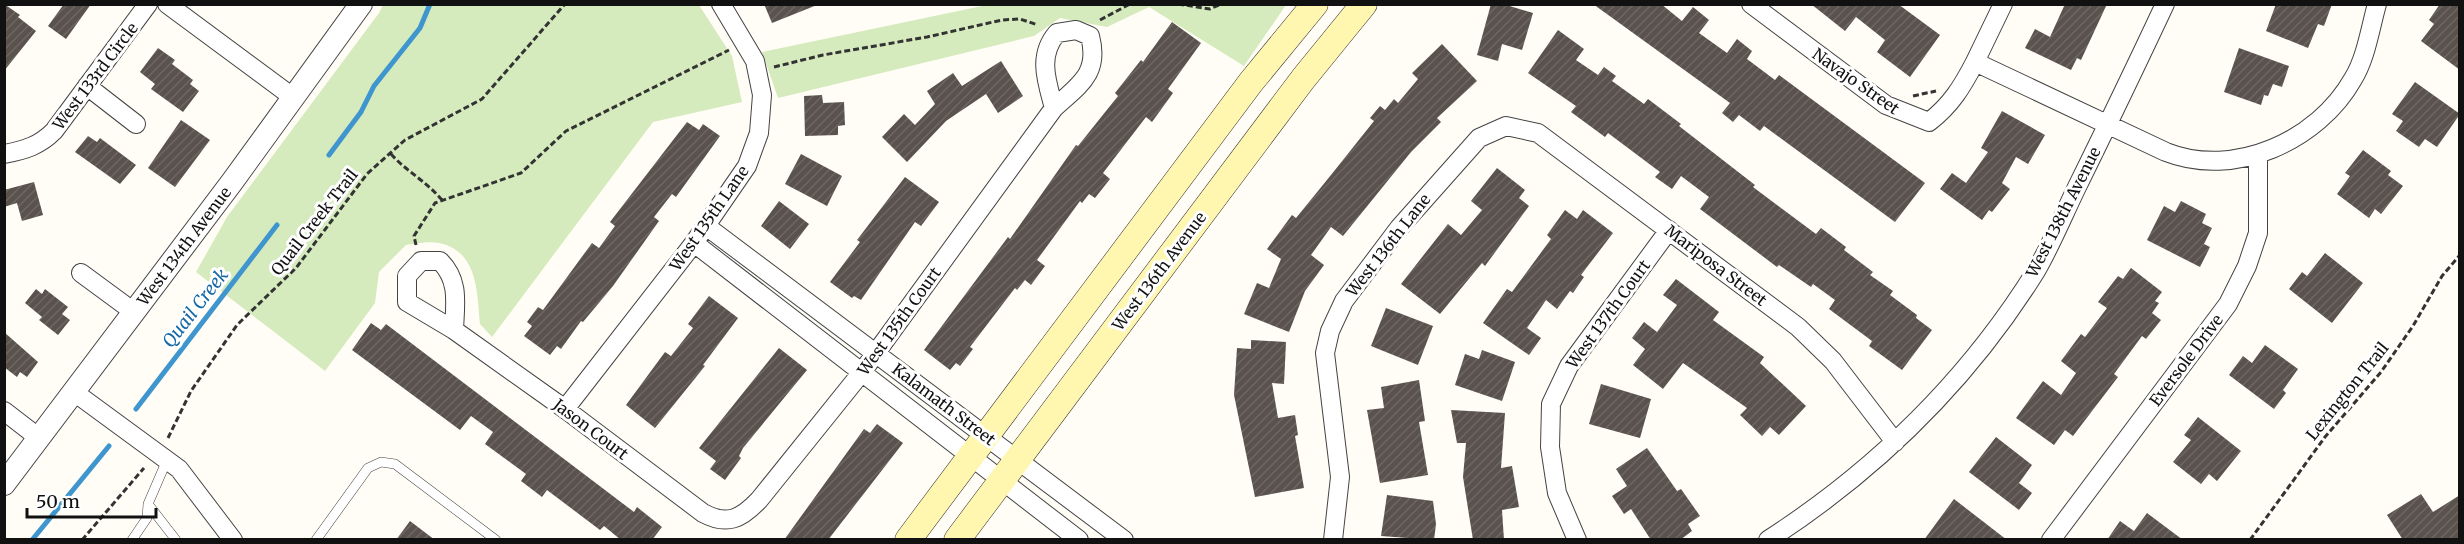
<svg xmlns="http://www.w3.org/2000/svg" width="2464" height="544" viewBox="0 0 2464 544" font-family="Merriweather,serif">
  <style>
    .park { fill: #d5ebbd }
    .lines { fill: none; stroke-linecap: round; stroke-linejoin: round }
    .stream { stroke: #3f96cf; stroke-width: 5 }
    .building { fill: url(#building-hatch) }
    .service-casing { stroke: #444; stroke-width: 10 }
    .minor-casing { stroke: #444; stroke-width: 20 }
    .tertiary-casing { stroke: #444; stroke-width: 24 }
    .secondary-casing { stroke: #333; stroke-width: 27 }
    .path { stroke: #333; stroke-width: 3; stroke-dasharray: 6 3; stroke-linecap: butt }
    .service { stroke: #fff; stroke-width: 9 }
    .minor { stroke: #fff; stroke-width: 18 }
    .tertiary { stroke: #fff; stroke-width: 22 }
    .secondary { stroke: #fff6b0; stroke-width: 26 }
    .labels { text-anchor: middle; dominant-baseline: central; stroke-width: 6; stroke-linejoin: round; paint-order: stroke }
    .street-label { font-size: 16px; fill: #111; stroke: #fff }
    .water-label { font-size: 18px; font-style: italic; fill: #1768a6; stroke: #fff }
  </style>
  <defs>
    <pattern id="building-hatch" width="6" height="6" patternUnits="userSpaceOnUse" patternTransform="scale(1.5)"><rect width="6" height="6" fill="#5a524d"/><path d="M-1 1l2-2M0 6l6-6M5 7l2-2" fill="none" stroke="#6d6662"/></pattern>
  </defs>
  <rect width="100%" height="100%" fill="#fffdf5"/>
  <path class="park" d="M383,5H699L732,56L742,102L653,122L492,337L480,324C477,292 478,251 439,243C429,241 415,244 406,245L379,272L375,303L325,371L196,272L227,217L379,13Z
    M987,5V4L1286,5L1244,66L1149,7L1107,27L1060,18L1034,36L778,98L762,52Z"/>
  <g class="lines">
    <path class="stream" d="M329,155L361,112L374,86L420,28L430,4
      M136,409L277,225
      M32,540L109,446"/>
  </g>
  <path class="building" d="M4,4L20,15L18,17L36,31L4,71Z
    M64,4H91L66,39L48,26Z
    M764,4H817V5L772,23Z
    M1491,4H1503L1533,13L1522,50L1502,44L1498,61L1477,55Z
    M1593,4H1661L1682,21L1693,7L1709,20L1699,33L1727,53L1737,39L1752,51L1747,59L1775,80L1779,75L1925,183L1895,222L1764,126L1760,131L1739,115L1733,122L1722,113L1730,103Z
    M1811,4H1898L1940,35L1910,77L1877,52L1885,40L1856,17L1845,31Z
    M2065,4H2107L2081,60L2077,58L2071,70L2025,48L2035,29L2050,37Z
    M2276,4H2332L2324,26L2318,24L2308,48L2266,31Z
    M2440,4H2460V70L2421,41L2434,24L2429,20Z
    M1172,22L1201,43L1168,89L1173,93L1152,122L1146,117L1103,173L1110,179L1095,198L1089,194L1082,203L1080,201L1037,260L1045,266L1031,285L1025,280L1017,290L1015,288L970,347L973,349L960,366L956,363L950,370L924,350L1008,237L1010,239L1076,145L1078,146L1118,96L1115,93L1141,60L1143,62Z
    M1558,30L1584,49L1576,60L1598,75L1604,67L1616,76L1612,81L1644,104L1648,99L1681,124L1679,126L1755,185L1753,187L1816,234L1821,228L1846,247L1844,250L1873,272L1870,275L1893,291L1890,295L1917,315L1916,318L1932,330L1902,370L1869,346L1872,341L1829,309L1835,300L1813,284L1811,287L1779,265L1777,267L1700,209L1709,197L1681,176L1672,189L1655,177L1660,172L1608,133L1605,137L1571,112L1576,106L1528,73Z
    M1442,44L1477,81L1437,118L1441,122L1411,152L1343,236L1331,227L1311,255L1324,265L1305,291L1289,332L1244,314L1257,283L1269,288L1281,259L1267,249L1292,215L1296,218L1331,175L1374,121L1370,118L1380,106L1385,110L1394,99L1398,103L1418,79L1412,73Z
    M158,48L175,60L172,64L193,80L190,84L199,91L183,112L151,89L155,84L140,72Z
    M2239,48L2289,66L2282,87L2273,84L2268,96L2264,95L2261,105L2224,92Z
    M1001,61L1023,96L998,113L986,94L946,121L907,162L882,137L904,114L915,125L935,104L927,91L953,73L962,86Z
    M2415,82L2460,114L2437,147L2425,139L2419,147L2396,131L2403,121L2392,114Z
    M822,95L823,103L844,102L845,125L838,126V135L805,136L804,96Z
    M2002,111L2045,135L2028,164L2016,157L2002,183L2010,189L1992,212L1989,210L1982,220L1940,189L1952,173L1966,183L1988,152L1981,148Z
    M181,120L210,140L175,187L148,168Z
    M687,122L699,130L703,124L720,136L676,197L672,194L654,217L659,221L613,286L583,322L581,321L561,349L557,346L550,355L524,336L532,326L527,322L538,307L543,310L592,243L599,248L615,226L610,222Z
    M88,136L97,142L100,138L136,165L120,184L75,152Z
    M2363,150L2391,171L2388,175L2403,186L2381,214L2375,209L2369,218L2337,194L2350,176L2345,173Z
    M801,154L842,176L827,206L785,184Z
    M1497,168L1525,190L1519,198L1529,206L1485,266L1482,263L1440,314L1401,284L1448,224L1461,235L1482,210L1471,201Z
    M905,177L939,202L921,226L915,222L861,300L854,296L852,298L830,282L860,242L857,240Z
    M34,182L43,215L22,221L17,203L4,207V190Z
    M779,201L809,224L790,249L761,226Z
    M2181,201L2206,214L2202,223L2212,228L2204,244L2210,247L2200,267L2147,240L2164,206L2175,212Z
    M1565,210L1577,219L1583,210L1613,233L1581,275L1584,277L1573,293L1570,291L1557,309L1546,300L1527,328L1541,338L1529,355L1483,323L1507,289L1512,292L1551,239L1547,235Z
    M2325,253L2363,283L2332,323L2289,289L2302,272L2307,276Z
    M2131,268L2162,292L2155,301L2159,303L2152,313L2161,320L2146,339L2142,336L2114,374L2118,377L2073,436L2065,430L2054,445L2016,418L2043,381L2061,395L2076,373L2061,361L2081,334L2085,337L2107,308L2098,302L2118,276L2123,279Z
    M1676,279L1719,312L1713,320L1764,357L1760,363L1806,406L1779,435L1770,427L1762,436L1740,415L1747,408L1683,363L1663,389L1633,365L1645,349L1632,338L1644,322L1657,332L1677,305L1663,295Z
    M36,289L42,294L45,289L68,307L62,314L70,320L58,335L39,320L42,317L25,303Z
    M709,296L738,318L703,365L705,366L655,428L626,405L665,352L671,356L693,328L688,324Z
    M1386,308L1433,326L1418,365L1371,346Z
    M371,323L381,330L386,324L634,512L637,507L662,527L652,540H621L604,526L600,530L547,490L542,497L521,481L526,474L485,444L493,432L471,416L460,430L352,350Z
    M4,332L38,362L27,377L20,372L17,377L4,367Z
    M1251,340L1286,342L1284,384L1272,383L1278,418L1295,415L1298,435L1295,436L1304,488L1255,497L1234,395L1237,348L1251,349Z
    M2265,345L2298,369L2283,390L2286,393L2274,409L2229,375L2243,356L2252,363Z
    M779,348L807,370L743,448L739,456L741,458L725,480L710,469L716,461L699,448Z
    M1482,350L1515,362L1502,401L1455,385L1465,354L1479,359Z
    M1419,380L1425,421L1419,422L1428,475L1380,483L1367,410L1384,408L1381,387Z
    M1601,384L1651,399L1640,438L1589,424Z
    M1451,410L1505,413L1501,468L1512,466L1519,507L1502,510L1504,540H1473L1463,477L1466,443H1457Z
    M2198,417L2241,451L2217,481L2209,474L2201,484L2173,462L2191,440L2184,435Z
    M877,424L903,443L828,540H784L864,429L870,433Z
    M1996,437L2032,465L2019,483L2032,493L2019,510L1969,472Z
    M1647,448L1677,491L1681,489L1700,516L1688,524L1692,531L1680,540H1651L1631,509L1624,514L1612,496L1627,486L1616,469Z
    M2421,494L2433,512L2460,495V540H2403L2387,515Z
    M1387,495L1433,501L1436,524L1434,540L1381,536Z
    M1954,499L2007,540H1924Z
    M2147,513L2183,540H2107L2120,521L2134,531Z
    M410,521L435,540H396Z"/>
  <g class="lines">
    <g class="service-casing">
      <path id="service" d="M148,504L176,540
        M132,540L147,518L148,504L167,460
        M316,540L368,468L381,462L395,464L496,540"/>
    </g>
    <g class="minor-casing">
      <path id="minor" d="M167,4L294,98
        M1751,4L1886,105L1929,122C1951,105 1962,87 1975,62L2166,152C2234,179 2318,141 2353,79C2366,58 2370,29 2377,4
        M1975,62L2003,4
        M87,86L136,124
        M4,154C25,150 39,146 54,131L148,4
        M706,226L1124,540
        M694,243L1079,540
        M81,273L134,312
        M454,330L407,302V276L421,261H440C460,281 455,304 454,330L565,409L703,513C727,526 741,519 759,500L862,372L1054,108C1079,85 1100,74 1090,36L1076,30L1057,33C1037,56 1047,82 1054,108
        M74,392L179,469L233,540
        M565,409L694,243L747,166L759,133L762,95L755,61L721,4
        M4,411L39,438
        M1333,540L1340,477L1325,353L1330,331L1344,301L1399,228L1479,138L1506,126L1538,133L1798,327L1833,361L1895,442
        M1577,540L1557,493L1550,447L1551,404L1569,366L1669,230
        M1768,540C1876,470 1968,380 2036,271C2051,245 2063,216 2076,189C2106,128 2136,66 2165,4
        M2051,540L2228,304L2247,266L2258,233V155"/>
    </g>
    <g class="tertiary-casing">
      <path id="tertiary" d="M4,484L232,182L361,4"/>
    </g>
    <g class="secondary-casing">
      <path id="secondary" d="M908,540L1251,82L1315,4
        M957,540L1303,79L1364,4"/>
    </g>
    <path class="path" d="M1178,4L1210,9L1221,4
      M1100,20L1130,4
      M774,67L823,55L927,37L1002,20L1020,19L1038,25
      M1913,96L1936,91
      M391,154C406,171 427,182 442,200
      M416,245L414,236L435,203L521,173L566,131L729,50
      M168,438L191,391L237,325L296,268L367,174L405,140L482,99L565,4
      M82,540L144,468
      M2250,540L2325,437L2381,372L2413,326L2442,276L2460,255"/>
    <use href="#service" class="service"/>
    <use href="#minor" class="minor"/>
    <use href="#tertiary" class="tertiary"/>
    <use href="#secondary" class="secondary"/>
  </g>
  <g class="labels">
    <g class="street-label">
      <text transform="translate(95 76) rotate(-53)">West 133rd Circle</text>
      <text transform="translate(1856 81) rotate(35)">Navajo Street</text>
      <text transform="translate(2063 212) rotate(-63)">West 138th Avenue</text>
      <text transform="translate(709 218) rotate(-55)">West 135th Lane</text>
      <text transform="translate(314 222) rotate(-52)">Quail Creek Trail</text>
      <text transform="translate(1388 245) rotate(-52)">West 136th Lane</text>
      <text transform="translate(184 246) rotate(-53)">West 134th Avenue</text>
      <text transform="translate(1716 265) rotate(37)">Mariposa Street</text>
      <text transform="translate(1159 271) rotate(-53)">West 136th Avenue</text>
      <text transform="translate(1608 314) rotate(-54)">West 137th Court</text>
      <text transform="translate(899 321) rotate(-54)">West 135th Court</text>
      <text transform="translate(2186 360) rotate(-53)">Eversole Drive</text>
      <text transform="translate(2347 391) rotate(-51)">Lexington Trail</text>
      <text transform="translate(944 404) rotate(37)">Kalamath Street</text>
      <text transform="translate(591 429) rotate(37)">Jason Court</text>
    </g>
    <g class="water-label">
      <text transform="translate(195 308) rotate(-52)">Quail Creek</text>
    </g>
  </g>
  <rect width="2464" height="544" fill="none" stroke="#111111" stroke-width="12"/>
  <path d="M27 508v9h129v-9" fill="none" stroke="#111111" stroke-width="3"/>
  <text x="36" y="508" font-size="18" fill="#111111" stroke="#ffffff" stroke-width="4.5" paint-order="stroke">50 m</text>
</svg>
